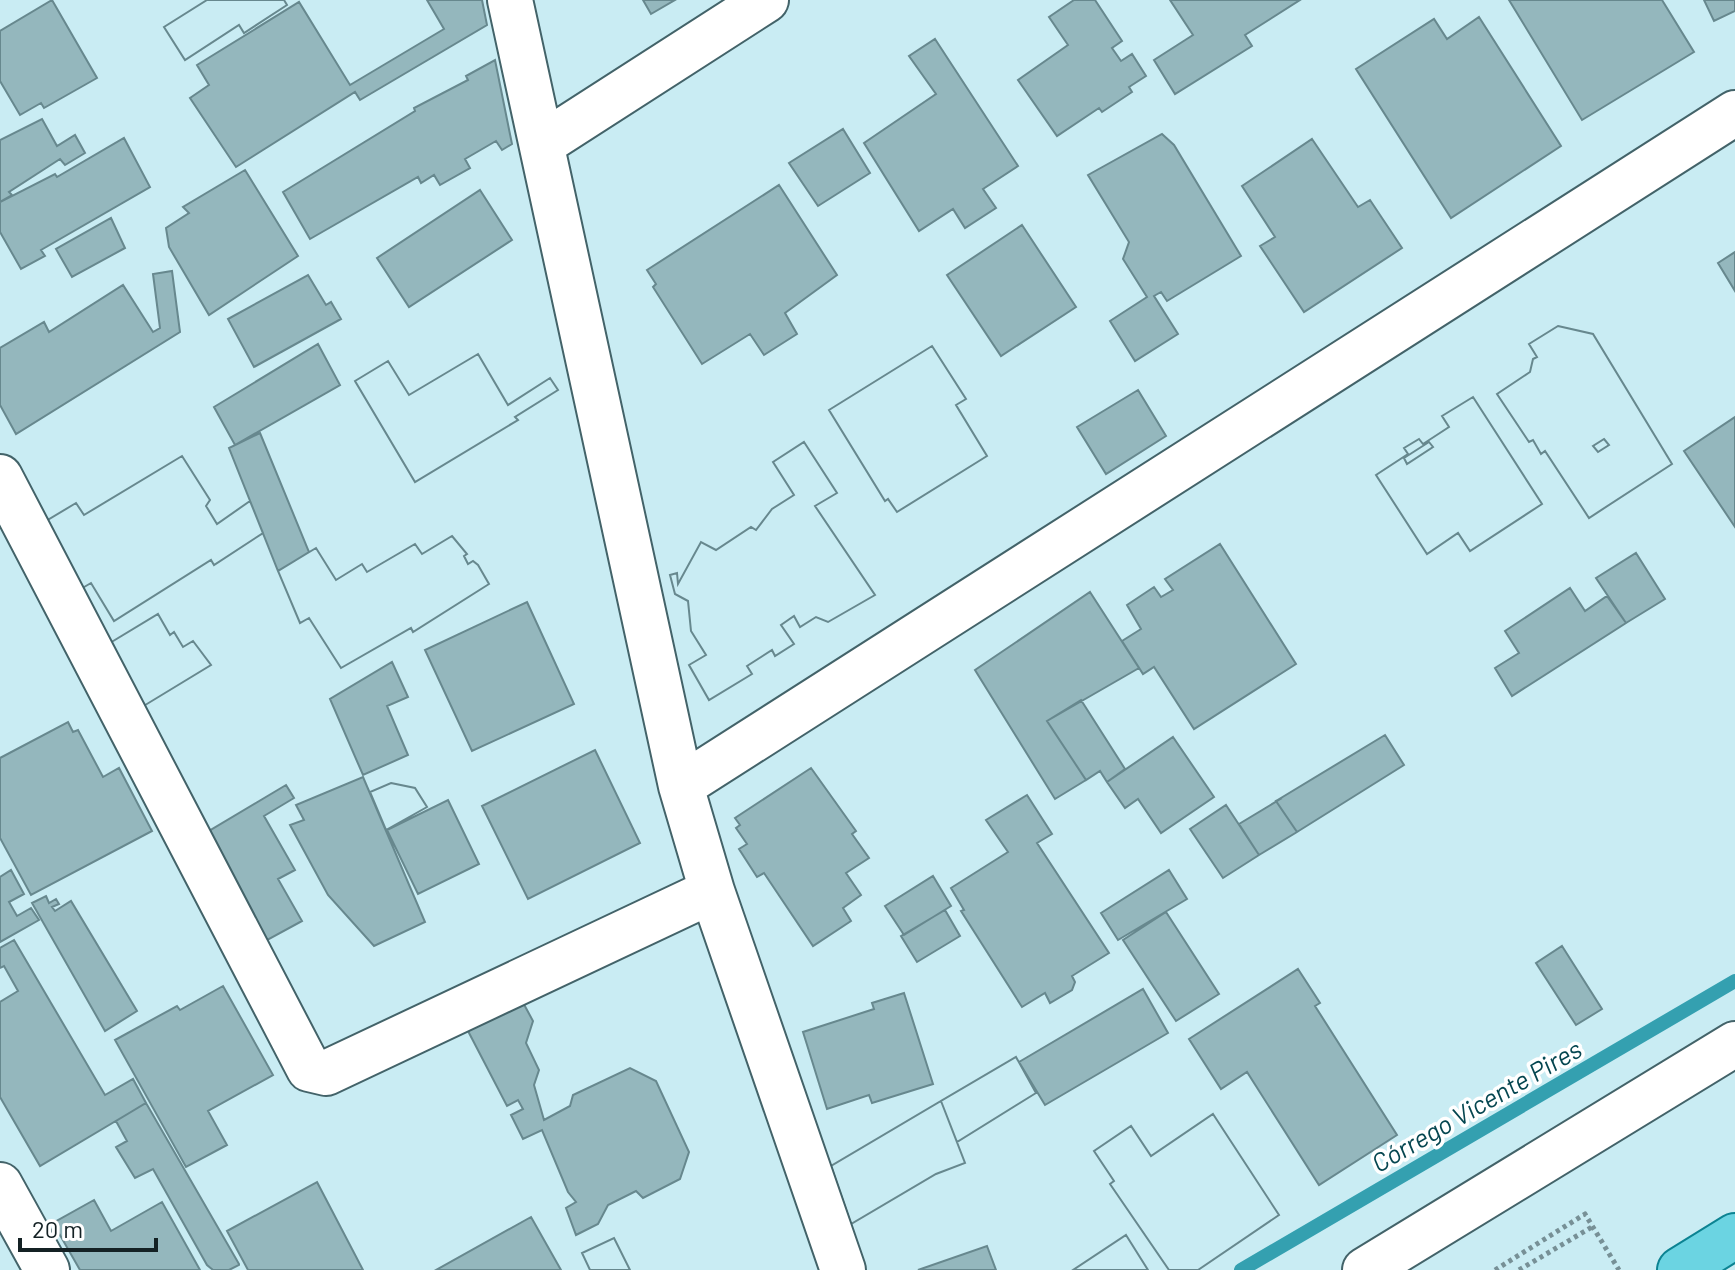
<svg xmlns="http://www.w3.org/2000/svg" width="1735" height="1270" viewBox="0 0 1735 1270" font-family="Barlow,sans-serif">
  <style>
    .lines { fill: none; stroke-linecap: round; stroke-linejoin: round }
    .stream { stroke: #34a0b0; stroke-width: 14 }
    .building { fill: #94b7bd; stroke: #67888e; stroke-width: 2; fill-rule: evenodd }
    .minor-casing { stroke: #436369; stroke-width: 48 }
    .major-casing { stroke: #0c8392; stroke-width: 48 }
    .path { stroke: #779096; stroke-width: 5; stroke-dasharray: 4 4; stroke-linecap: butt }
    .minor { stroke: #fff; stroke-width: 44 }
    .major { stroke: #6bd4e2; stroke-width: 44 }
    .labels { text-anchor: middle; dominant-baseline: central; stroke-width: 7; stroke-linejoin: round; paint-order: stroke }
    .water-label { font-size: 26px; font-style: italic; fill: #054650; stroke: #fff }
  </style>
  <rect width="100%" height="100%" fill="#c9ecf3"/>
  <g class="lines">
    <path class="stream" d="M1241,1270L1735,981"/>
  </g>
  <path class="building" d="M52,0L97,78L44,108L41,103L20,115L0,81V31Z
    M207,0H284L287,5L244,33L239,25L185,60L164,27Z
    M207,0H284L287,5L244,33L239,25L185,60L164,27Z
    M427,0H482L487,25L360,100L355,92L236,167L190,98L209,85L197,65L299,2L350,85L444,29Z
    M643,0H675L651,14Z
    M1074,0H1095L1122,41L1112,48L1121,61L1132,54L1146,76L1129,87L1132,92L1102,112L1099,108L1057,136L1018,80L1068,45L1049,17Z
    M1170,0H1300L1245,35L1252,46L1175,94L1154,60L1193,35Z
    M1509,0H1662L1694,52L1582,120Z
    M1704,0H1735V11L1714,21Z
    M1479,17L1561,146L1451,218L1356,69L1434,19L1447,39Z
    M935,39L1018,166L983,189L996,208L965,228L953,209L919,231L864,143L936,94L909,56Z
    M495,60L512,144L502,150L496,141L465,159L470,168L440,185L434,175L421,183L418,177L310,239L283,192L415,111L414,108L468,80L466,76Z
    M42,119L57,146L75,135L85,153L65,165L60,159L9,192L12,195L0,202V140Z
    M843,129L870,173L818,206L789,163Z
    M1162,134L1174,145L1241,256L1167,301L1161,292L1154,296L1178,334L1135,361L1110,321L1147,297L1123,259L1129,242L1088,175Z
    M124,138L150,187L41,250L45,256L21,269L0,232V202L55,174L57,177Z
    M1312,139L1358,207L1370,200L1402,248L1304,312L1260,246L1275,237L1242,186Z
    M245,170L298,256L209,315L169,247L166,228L189,213L183,207Z
    M779,185L837,275L785,313L797,334L764,355L750,334L702,364L653,287L656,284L647,270Z
    M480,190L512,240L409,307L377,258Z
    M111,218L125,248L72,277L56,249Z
    M1022,225L1076,307L1001,356L947,275Z
    M1735,252V291L1718,263Z
    M172,271L180,332L16,434L0,405V348L44,322L49,332L123,285L153,332L160,328L153,274Z
    M308,275L326,305L331,302L341,319L254,367L228,319Z
    M1558,326L1593,334L1672,464L1589,518L1545,451L1541,454L1533,440L1529,442L1497,394L1530,372L1533,359L1537,357L1529,344ZM1604,439L1609,445L1598,452L1593,446Z
    M1558,326L1593,334L1672,464L1589,518L1545,451L1541,454L1533,440L1529,442L1497,394L1530,372L1533,359L1537,357L1529,344ZM1604,439L1609,445L1598,452L1593,446Z
    M318,344L340,385L235,445L214,407Z
    M932,346L966,399L956,405L987,456L897,512L888,499L885,501L829,410Z
    M932,346L966,399L956,405L987,456L897,512L888,499L885,501L829,410Z
    M478,354L508,405L550,378L558,390L515,417L518,420L415,482L355,381L388,361L409,395Z
    M478,354L508,405L550,378L558,390L515,417L518,420L415,482L355,381L388,361L409,395Z
    M1138,390L1166,436L1106,474L1077,427Z
    M1473,397L1542,504L1470,551L1458,533L1427,554L1376,475L1408,454L1404,448L1419,439L1423,444L1449,427L1442,416ZM1429,442L1433,447L1407,464L1404,458Z
    M1473,397L1542,504L1470,551L1458,533L1427,554L1376,475L1408,454L1404,448L1419,439L1423,444L1449,427L1442,416ZM1429,442L1433,447L1407,464L1404,458Z
    M1735,417V527L1684,451Z
    M260,433L309,552L278,571L229,448Z
    M804,442L837,493L815,506L875,595L828,622L816,617L800,627L794,616L781,625L794,644L775,656L772,650L747,666L752,674L709,700L689,665L706,655L691,631L688,601L675,594L670,575L677,573L678,584L701,542L716,550L751,527L756,530L772,509L794,495L773,462Z
    M804,442L837,493L815,506L875,595L828,622L816,617L800,627L794,616L781,625L794,644L775,656L772,650L747,666L752,674L709,700L689,665L706,655L691,631L688,601L675,594L670,575L677,573L678,584L701,542L716,550L751,527L756,530L772,509L794,495L773,462Z
    M182,456L210,500L206,506L217,524L250,501L263,533L214,565L211,560L114,621L91,583L79,590L31,530L76,503L84,515Z
    M182,456L210,500L206,506L217,524L250,501L263,533L214,565L211,560L114,621L91,583L79,590L31,530L76,503L84,515Z
    M452,536L467,554L464,556L468,564L473,561L478,565L489,584L413,632L411,628L341,668L309,618L300,623L278,571L316,548L336,580L362,564L367,572L415,544L422,554Z
    M452,536L467,554L464,556L468,564L473,561L478,565L489,584L413,632L411,628L341,668L309,618L300,623L278,571L316,548L336,580L362,564L367,572L415,544L422,554Z
    M1220,544L1296,664L1194,729L1154,667L1143,674L1122,641L1141,629L1127,605L1154,587L1161,597L1173,590L1165,579Z
    M1636,553L1665,599L1626,623L1596,578Z
    M1570,588L1585,611L1607,596L1626,623L1512,696L1495,668L1519,653L1505,631Z
    M1090,592L1139,668L1047,721L1086,780L1055,799L975,670Z
    M527,602L574,704L472,751L425,650Z
    M158,614L170,635L174,632L183,647L193,641L211,665L137,710L100,649Z
    M158,614L170,635L174,632L183,647L193,641L211,665L137,710L100,649Z
    M392,662L408,697L387,706L408,755L363,775L330,699Z
    M1081,700L1125,769L1107,782L1100,771L1086,780L1047,721Z
    M68,722L73,732L78,730L103,777L119,768L152,831L31,895L0,838V758Z
    M1385,735L1404,765L1297,832L1276,801Z
    M1173,737L1214,797L1161,833L1138,799L1125,808L1107,782Z
    M595,750L640,843L528,899L482,806Z
    M811,768L856,831L852,834L869,858L846,873L861,895L843,908L851,921L813,946L764,873L757,877L739,849L747,844L736,828L740,825L735,818Z
    M363,777L425,922L374,946L328,895L290,825L304,820L296,805Z
    M391,783L415,788L427,807L386,830L370,792Z
    M391,783L415,788L427,807L386,830L370,792Z
    M286,785L294,798L264,816L295,870L278,879L302,921L260,944L204,834Z
    M1027,795L1052,834L1037,843L1109,953L1072,976L1075,982L1072,990L1050,1003L1045,993L1022,1007L961,911L964,910L951,888L1008,852L986,820Z
    M1282,798L1276,801L1297,832L1259,855L1239,824Z
    M448,800L479,864L418,894L387,830Z
    M1226,805L1259,855L1223,878L1190,829Z
    M11,870L24,894L9,902L17,916L31,908L39,920L0,942V877Z
    M1169,870L1187,899L1118,940L1101,913Z
    M933,876L951,906L904,935L885,906Z
    M46,896L49,903L56,899L59,904L52,907L55,911L71,901L137,1011L105,1031L32,903Z
    M945,910L960,936L917,962L901,936Z
    M1166,912L1219,994L1176,1021L1123,940Z
    M14,940L105,1095L133,1079L146,1103L40,1166L0,1097V1002L18,991L4,966L0,968V948Z
    M1562,946L1602,1009L1576,1025L1536,963Z
    M1298,969L1320,1003L1315,1006L1397,1135L1319,1185L1247,1072L1221,1089L1189,1039Z
    M223,986L273,1075L208,1111L227,1145L186,1167L115,1040L177,1006L180,1010Z
    M1143,989L1168,1033L1045,1105L1019,1062Z
    M904,993L933,1084L872,1103L869,1095L827,1109L803,1032L874,1009L872,1003Z
    M520,997L533,1021L526,1043L539,1070L534,1085L544,1120L570,1106L573,1095L630,1068L656,1081L689,1152L680,1179L643,1198L636,1191L608,1205L598,1224L576,1235L566,1208L576,1202L568,1192L542,1130L523,1139L511,1115L523,1109L518,1100L507,1106L467,1029Z
    M1016,1057L1036,1093L957,1142L941,1101Z
    M1016,1057L1036,1093L957,1142L941,1101Z
    M941,1101L965,1163L936,1174L851,1224L831,1166Z
    M941,1101L965,1163L936,1174L851,1224L831,1166Z
    M146,1103L239,1264V1265L229,1270H213L207,1265L153,1169L135,1178L116,1147L127,1141L116,1121Z
    M1213,1114L1279,1215L1198,1270H1169L1110,1184L1114,1181L1094,1151L1131,1126L1151,1156Z
    M1213,1114L1279,1215L1198,1270H1169L1110,1184L1114,1181L1094,1151L1131,1126L1151,1156Z
    M317,1182L363,1270H248L227,1231Z
    M94,1200L111,1231L162,1202L200,1270H80L53,1223Z
    M531,1217L561,1270H436Z
    M1126,1235L1148,1270H1073Z
    M1126,1235L1148,1270H1073Z
    M614,1238L630,1270H590L582,1253Z
    M614,1238L630,1270H590L582,1253Z
    M987,1246L996,1270H918Z"/>
  <g class="lines">
    <g class="minor-casing">
      <path id="minor" d="M510,0L681,786L712,891L843,1270
        M542,144L766,0
        M0,477L309,1069L326,1073L712,891
        M681,786L1735,113
        M0,1185L47,1270
        M1365,1270L1735,1044"/>
    </g>
    <g class="major-casing">
      <path id="major" d="M1680,1270L1735,1236"/>
    </g>
    <path class="path" d="M1495,1270L1585,1214L1619,1270
      M1519,1270L1592,1227"/>
    <use href="#minor" class="minor"/>
    <use href="#major" class="major"/>
  </g>
  <g class="labels">
    <g class="water-label">
      <text transform="translate(1476 1105) rotate(-30)">Córrego Vicente Pires</text>
    </g>
  </g>
  <path d="M20 1238v12h136v-12" fill="none" stroke="#142124" stroke-width="4"/>
  <text x="32" y="1238" font-size="24" fill="#142124" stroke="#ffffff" stroke-width="6" paint-order="stroke">20 m</text>
</svg>
